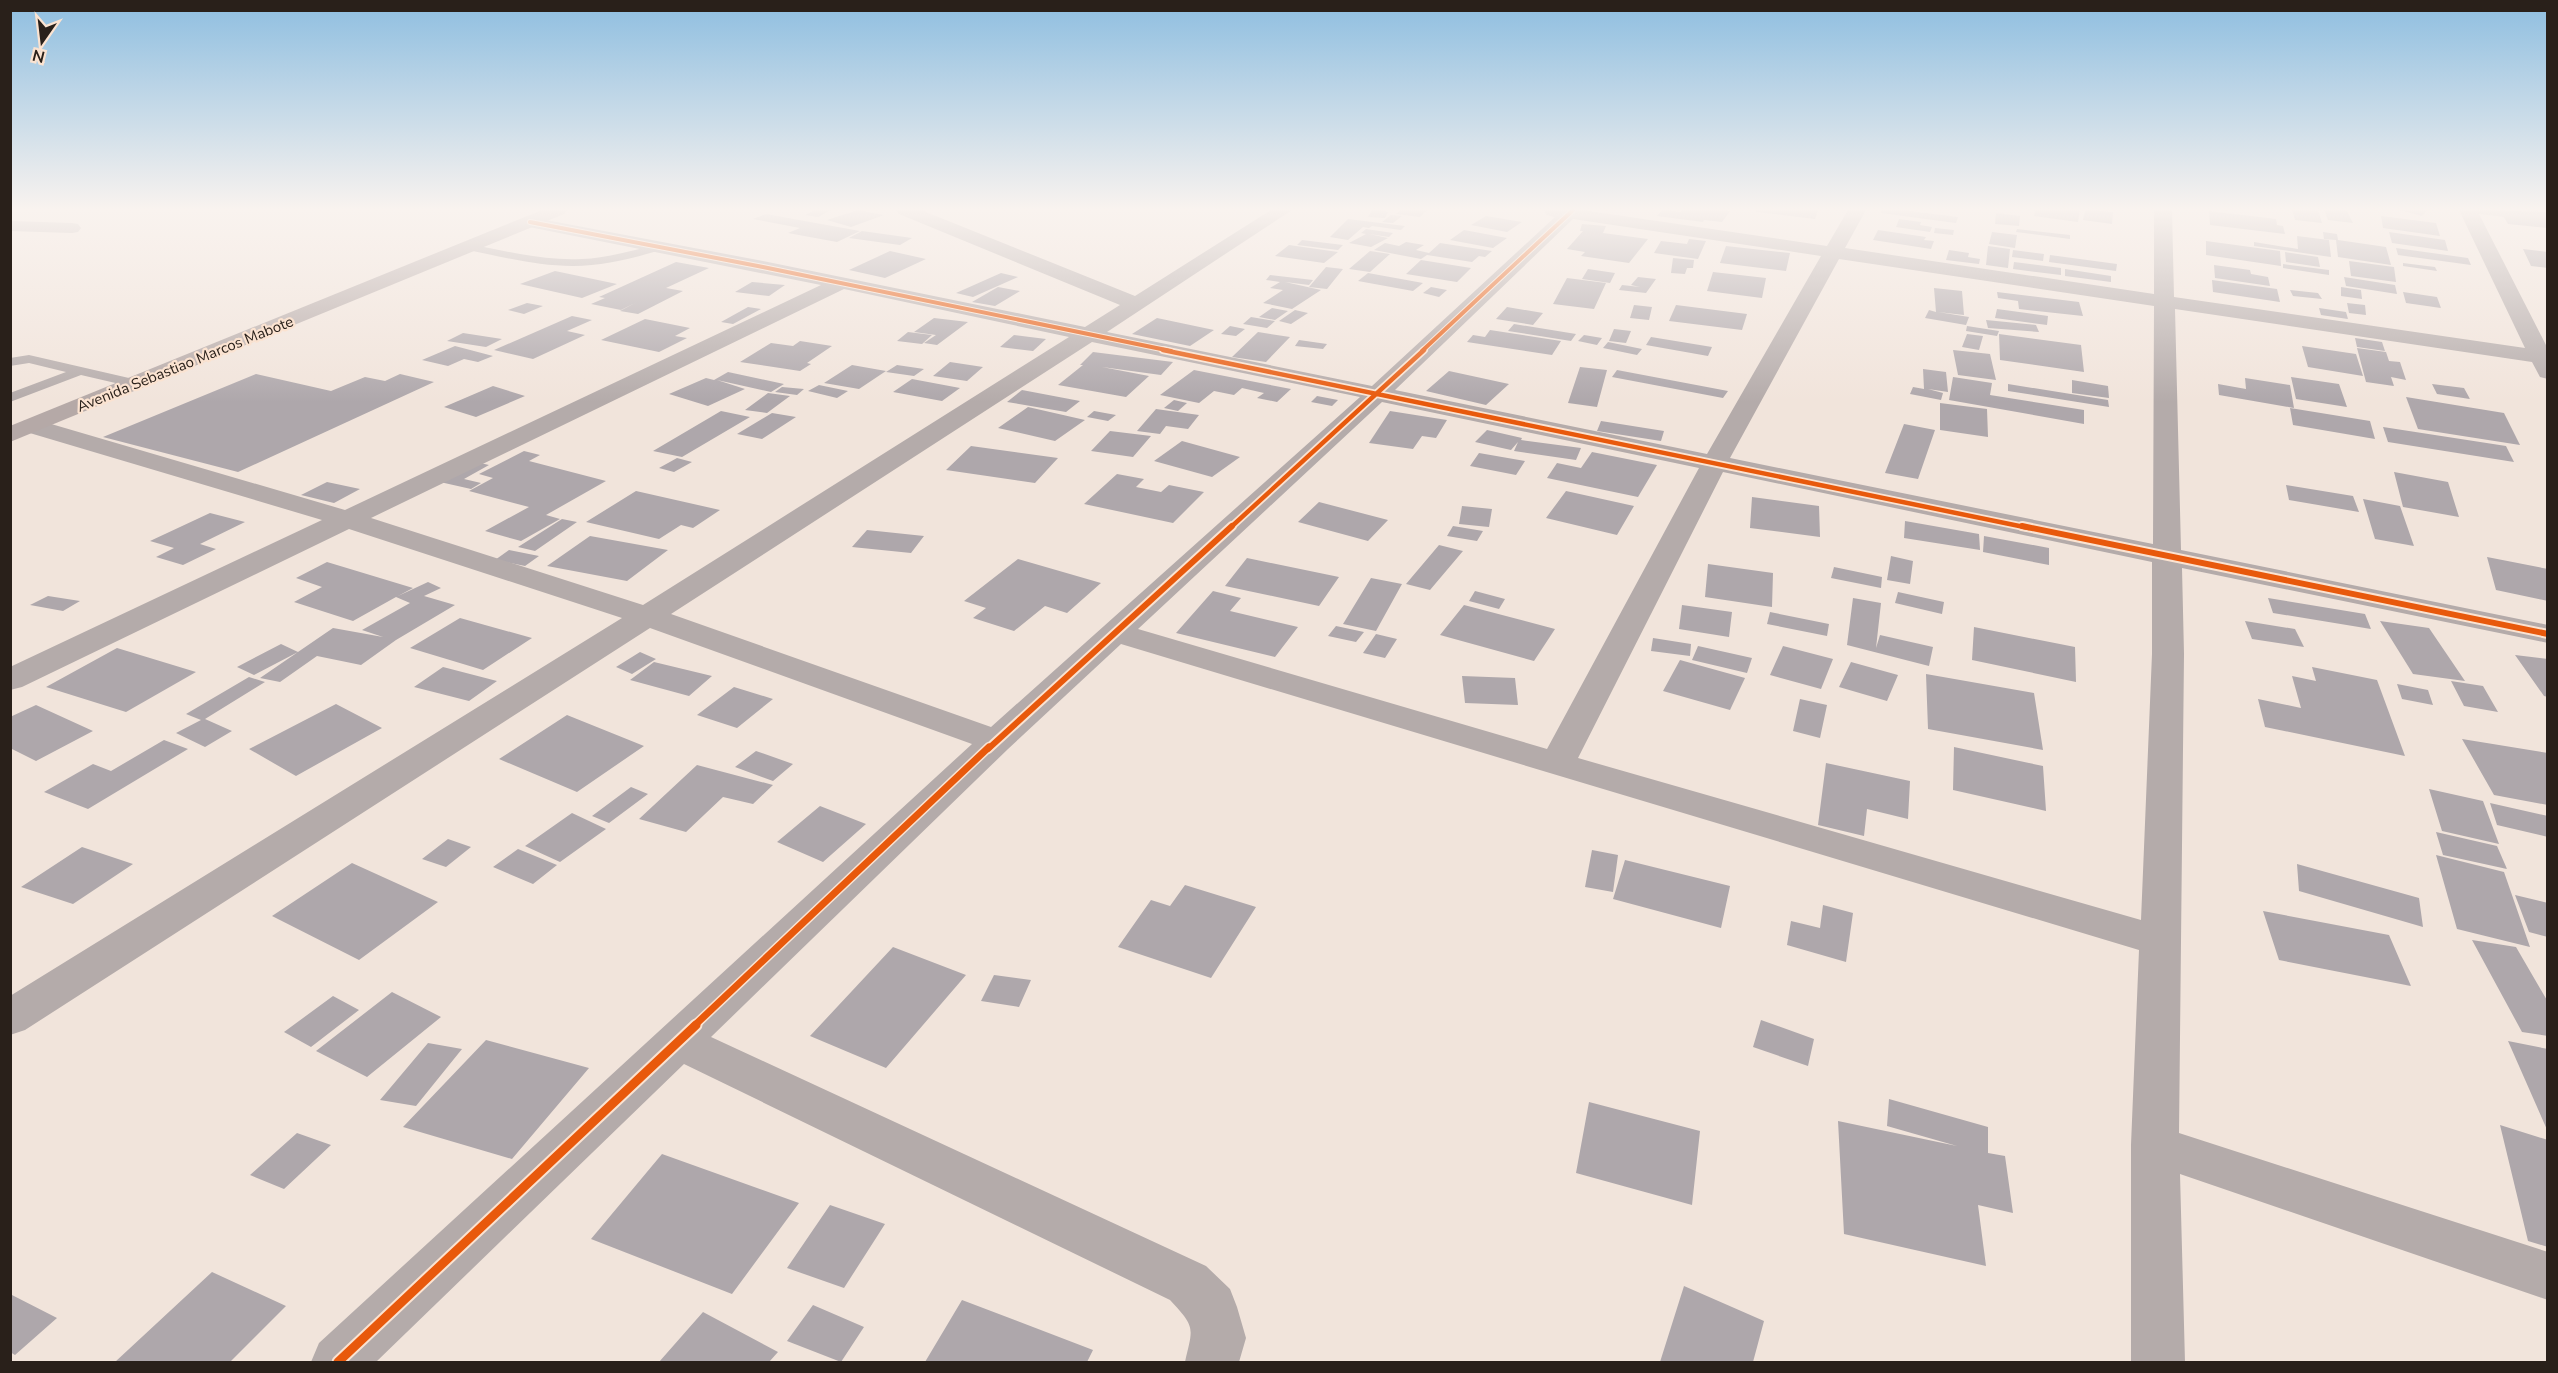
<svg xmlns="http://www.w3.org/2000/svg" width="2558" height="1373" viewBox="0 0 2558 1373" font-family="'Nunito Sans',sans-serif">
  <style>
    .building { fill: #aea7ab }
    .lines { fill: none; stroke-linecap: round; stroke-linejoin: round }
    .service { fill: #b4abaa; fill-rule: evenodd }
    .minor { fill: #b4abaa; fill-rule: evenodd }
    .secondary { fill: #b5a9a7; fill-rule: evenodd }
    .cycleway-far4-casing { stroke: #fbe3d1; stroke-width: 6 }
    .cycleway-far3-casing { stroke: #fbe3d1; stroke-width: 8 }
    .cycleway-far2-casing { stroke: #fbe3d1; stroke-width: 10 }
    .cycleway-far1-casing { stroke: #fbe3d1; stroke-width: 10 }
    .cycleway-casing { stroke: #fbe3d1; stroke-width: 13 }
    .cycleway-far4 { stroke: #e8590c; stroke-width: 4 }
    .cycleway-far3 { stroke: #e8590c; stroke-width: 4.5 }
    .cycleway-far2 { stroke: #e8590c; stroke-width: 6 }
    .cycleway-far1 { stroke: #e8590c; stroke-width: 7 }
    .cycleway { stroke: #e8590c; stroke-width: 9 }
    .labels { text-anchor: middle; dominant-baseline: central; stroke-width: 4.5; stroke-linejoin: round; paint-order: stroke }
    .far-street-label { font-size: 15px; fill: #29201a; stroke: #fbe3d1 }
  </style>
  <rect width="100%" height="100%" fill="#f1e4db"/>
  <path class="building" d="M815,210H831L818,217L805,215Z
    M858,210L884,215L851,227L827,220Z
    M1372,210H1378L1388,212L1385,218L1368,217Z
    M1400,210H1427L1420,217L1396,214Z
    M1662,210L1680,212L1682,210L1730,211L1722,222L1704,220L1703,222L1657,216Z
    M1757,210H1818L1815,219L1756,212Z
    M1882,210H1902L1958,217L1956,223L1881,213Z
    M2035,210H2080L2078,222L2034,216Z
    M2085,210L2113,212L2112,224L2083,220Z
    M2292,210H2318L2322,223L2295,220Z
    M2324,210L2347,211L2353,223L2328,220Z
    M2399,210H2428L2422,216Z
    M2209,211L2276,219L2277,225L2283,226L2285,234L2210,225Z
    M1996,213L2020,216L2019,226L1995,224Z
    M766,214L860,231L837,242L788,233L800,228L753,219Z
    M2502,214L2545,219L2548,228L2508,224Z
    M1391,215L1402,216L1393,223L1382,222Z
    M1486,216L1522,222L1507,232L1471,225Z
    M2381,216L2436,223L2440,236L2383,228Z
    M1348,219L1405,226L1401,230L1372,226L1369,228L1363,227L1348,240L1330,237Z
    M1899,219L1921,222L1920,225L1932,227L1930,232L1896,227Z
    M1582,224L1606,226L1603,233L1648,239L1629,263L1581,256L1585,252L1567,249L1583,231H1580Z
    M1935,228L1954,230L1953,235L1934,233Z
    M1366,229L1393,233L1389,237L1369,234L1388,238L1371,247L1349,243L1366,234L1361,233Z
    M2017,229L2070,235V239L2016,232Z
    M1464,230L1507,238L1493,248L1450,240Z
    M1878,230L1926,237L1924,240L1934,241L1931,249L1873,240Z
    M862,231L912,238L900,245L849,238Z
    M1992,232L2017,235L2015,248L1989,244Z
    M2323,232L2337,234L2338,240L2386,247L2391,265L2338,257L2336,240L2324,239Z
    M2389,232L2445,240L2448,251L2392,243Z
    M2297,236L2329,240L2331,257L2254,246V242L2298,249Z
    M1689,239L1706,241L1698,259L1654,253L1661,241L1687,244Z
    M1302,240L1343,245L1338,250L1297,245Z
    M2206,241L2280,251L2281,266L2206,255Z
    M1406,242L1424,245L1416,250L1429,253L1440,243L1492,251L1485,257L1479,256L1472,262L1427,255L1421,259L1374,250L1385,243L1399,246Z
    M1289,245L1338,252L1324,263L1275,256Z
    M1726,246L1790,253L1786,271L1720,263Z
    M1988,246L2010,249L2008,268L1986,265Z
    M2396,248L2468,258L2471,265L2398,255Z
    M2523,249L2548,252V268L2531,266Z
    M1949,250L1969,253L1968,257L1980,259L1979,264L1946,260Z
    M2013,250L2044,254L2043,261L2012,257Z
    M890,251L926,259L885,278L849,270Z
    M1370,251L1390,254L1370,272L1349,269Z
    M2285,252L2318,257L2320,267L2286,262Z
    M2050,255L2117,264L2116,271L2049,262Z
    M1673,258L1694,260L1693,268H1687L1685,274L1671,273Z
    M1421,260L1471,268L1457,282L1406,274Z
    M2349,261L2394,267L2396,282L2351,276Z
    M676,262L709,268L666,288L683,291L638,314L620,311L635,303L621,310L591,304L605,298L599,297Z
    M2014,262L2061,268V275L2013,269Z
    M2403,263L2435,267L2437,271L2403,266Z
    M2283,264L2329,270V275L2283,268Z
    M2214,265L2250,270L2251,274L2268,277L2270,286L2215,278Z
    M1326,267L1343,269L1327,289L1309,287Z
    M1588,269L1615,273L1610,283L1582,279Z
    M2065,269L2111,276V282L2065,276Z
    M555,271L617,284L582,298L520,284Z
    M1713,272L1766,278L1762,298L1707,291Z
    M1001,273L1018,277L973,297L956,293Z
    M1368,273L1423,283L1413,291L1358,281Z
    M1270,275L1313,280L1309,285L1285,282L1321,290L1292,309L1263,303L1283,290L1270,288L1280,282L1266,280Z
    M1638,277L1656,279L1646,293L1619,290L1622,285L1640,287L1631,285Z
    M2344,277L2395,285L2397,294L2346,286Z
    M1567,278L1606,283L1594,309L1553,304Z
    M2212,280L2277,289L2280,302L2213,292Z
    M752,282L785,285L769,296L735,292Z
    M998,287L1020,291L995,306L972,302Z
    M1431,287L1447,290L1439,297L1423,293Z
    M2341,287L2361,290L2362,299L2341,296Z
    M1934,288L1962,291L1964,315L1938,312L1969,317L1966,325L1925,318L1929,310L1936,312Z
    M2290,290L2318,293L2322,299L2293,296Z
    M1997,292L2079,302L2083,316L2019,309L2018,301L1998,298Z
    M2403,292L2437,297L2441,308L2406,303Z
    M527,303L543,306L524,314L508,310Z
    M2347,303L2365,305L2366,315L2349,313Z
    M1634,305L1652,307L1649,320L1630,318Z
    M1676,305L1747,314L1742,330L1669,321Z
    M748,307L761,309L733,324L721,322Z
    M1507,307L1543,313L1533,325L1496,319Z
    M1272,308L1288,311L1275,320L1259,317Z
    M2319,308L2346,312L2348,319L2321,315Z
    M1997,309L2048,316L2047,325L1995,318Z
    M1295,310L1308,313L1291,324L1279,321Z
    M572,316L592,320L567,331L585,335L533,359L494,350Z
    M1251,317L1275,321L1267,328L1243,324Z
    M934,318L968,322L937,345L924,343L936,335L914,332Z
    M1157,318L1214,330L1190,346L1132,334Z
    M645,319L690,328L675,336L687,338L659,352L601,340Z
    M1986,320L2036,325L2039,332L1988,328Z
    M1514,324L1576,334L1571,341L1508,331Z
    M1230,326L1245,329L1236,336L1221,334Z
    M1967,326L1999,331L1997,336L1966,331Z
    M1614,329L1631,331L1626,343L1609,341Z
    M1490,330L1561,341L1552,355L1467,342L1473,335L1485,337Z
    M908,332L932,335L922,344L897,341Z
    M1258,332L1290,337L1266,362L1232,357Z
    M463,333L502,339L486,347L447,341Z
    M1967,334L1983,336L1979,350L1962,347Z
    M1999,334L2081,345L2084,372L2000,360Z
    M1014,335L1046,339L1033,351L1000,347Z
    M1584,335L1602,338L1597,345L1578,341Z
    M1651,337L1712,347L1708,356L1646,345Z
    M2355,338L2382,342L2385,351L2357,347Z
    M1299,340L1327,344L1323,349L1295,346Z
    M800,341L832,346L807,363L811,364L800,371L740,362L771,343L793,346Z
    M1608,342L1642,349L1637,355L1603,348Z
    M455,346L493,356L478,362L464,359L448,366L422,360Z
    M2302,346L2356,354L2363,376L2308,367Z
    M2357,348L2386,352L2389,361L2400,362L2406,380L2391,377L2394,386L2366,382Z
    M1953,350L1990,354L1996,380L1958,375Z
    M1093,352L1173,362L1161,375L1102,367L1149,376L1126,397L1058,385L1083,365H1080Z
    M950,362L983,367L967,381L933,376Z
    M852,365L886,371L859,389L824,383Z
    M897,365L924,369L914,376L886,372Z
    M1580,367L1607,370L1597,407L1568,403Z
    M1923,369L1946,372L1948,392L1928,389L1943,393L1941,400L1910,394L1913,387L1924,389Z
    M1194,370L1291,389L1277,402L1257,398L1264,393L1242,388L1234,395L1214,391L1199,403L1160,395Z
    M1617,370L1728,391L1723,398L1612,377Z
    M1449,371L1509,384L1486,405L1426,391Z
    M728,372L784,384L771,392L717,380L745,389L708,406L669,394L706,378L714,380Z
    M256,374L331,391L365,377L385,381L400,374L434,382L238,472L103,437Z
    M1953,377L1992,383L1990,395L2084,410V424L1949,400Z
    M2291,377L2339,384L2347,407L2296,399Z
    M2245,378L2290,385L2294,408L2219,395L2218,384L2246,389Z
    M912,379L960,388L942,401L893,392Z
    M2072,380L2108,386L2109,398L2072,393Z
    M2008,384L2108,400L2109,407L2008,391Z
    M2432,384L2464,388L2470,399L2437,394Z
    M819,385L848,391L837,398L808,391Z
    M493,386L525,396L476,417L444,407Z
    M782,387L804,389L797,395L775,392Z
    M1022,390L1080,401L1066,412L1007,402Z
    M768,393L790,396L767,413L745,410Z
    M1317,396L1338,400L1332,406L1311,402Z
    M2406,397L2504,413L2520,445L2418,429Z
    M1174,400L1187,403L1178,411L1164,408Z
    M1940,403L1987,409L1988,437L1940,430Z
    M1028,407L1085,420L1055,441L998,428Z
    M2290,408L2370,421L2375,439L2293,425Z
    M1156,409L1199,415L1188,429L1166,426L1160,434L1137,431Z
    M721,411L750,417L682,457L653,451Z
    M1094,411L1116,415L1108,421L1087,417Z
    M1390,411L1447,420L1436,438L1422,436L1413,449L1369,443Z
    M772,413L796,417L762,439L737,434Z
    M1601,421L1664,431L1661,441L1597,431Z
    M1904,424L1935,430L1918,479L1885,473Z
    M2383,427L2506,446L2514,462L2388,442Z
    M1487,430L1522,438L1521,440L1581,448L1576,460L1514,451L1518,442L1511,450L1475,442Z
    M1110,431L1151,436L1133,457L1091,451Z
    M1182,441L1240,457L1212,477L1154,461Z
    M971,446L1058,458L1035,483L946,470Z
    M524,451L540,455L529,461L606,481L546,515L560,519L521,541L485,531L529,507L469,491L493,478L479,474Z
    M1592,452L1657,465L1638,497L1547,478L1557,463L1581,468Z
    M1479,453L1525,461L1516,475L1470,466Z
    M677,458L692,462L674,472L659,468Z
    M476,462L489,465L464,479L481,483L471,489L440,482Z
    M2394,472L2448,482L2459,517L2403,507Z
    M1117,474L1144,479L1136,487L1161,492L1169,485L1204,492L1173,523L1084,504Z
    M327,482L360,489L334,503L301,495Z
    M2286,485L2353,496L2359,512L2289,500Z
    M636,491L720,510L693,528L681,525L659,539L586,522Z
    M1566,491L1634,506L1617,535L1546,518Z
    M1752,497L1819,506L1820,537L1750,528Z
    M2363,499L2400,506L2414,546L2375,539Z
    M1319,502L1388,520L1368,541L1298,522Z
    M1462,506L1492,509L1489,527L1459,524Z
    M210,513L245,522L200,544L216,549L183,565L156,557L174,548L150,541Z
    M562,519L577,522L535,551L518,547Z
    M1905,521L1979,534L1980,550L1904,538Z
    M1453,526L1483,531L1477,541L1447,536Z
    M867,530L924,536L911,553L852,547Z
    M590,536L668,550L627,581L547,566Z
    M1984,536L2049,548V565L1983,552Z
    M1439,545L1463,551L1430,590L1406,584Z
    M509,550L539,556L525,566L495,560Z
    M1891,556L1913,561L1910,584L1887,580Z
    M2487,557L2548,569V601L2496,590Z
    M1247,558L1339,577L1319,606L1225,586Z
    M1018,559L1101,583L1067,613L1045,606L1014,631L973,618L986,608L964,601Z
    M327,562L413,588L398,596L428,582L441,588L424,596L455,605L396,640L361,665L317,656L280,682L260,678L333,628L383,637L362,630L410,603L396,597L353,621L294,602L322,587L296,578Z
    M1708,564L1773,573L1772,607L1705,597Z
    M1834,567L1882,577L1881,588L1831,578Z
    M1371,578L1402,584L1376,631L1343,624Z
    M1213,591L1241,598L1230,611L1298,627L1275,657L1176,633Z
    M1475,591L1505,599L1499,609L1469,601Z
    M1898,592L1944,602L1942,614L1895,603Z
    M48,596L80,601L63,611L30,605Z
    M1853,598L1881,603L1876,648L1880,635L1933,647L1929,666L1847,645Z
    M2268,598L2365,614L2371,629L2273,613Z
    M1464,605L1555,629L1534,661L1440,635Z
    M1682,605L1732,612L1729,637L1679,629Z
    M1770,612L1829,624L1827,636L1767,624Z
    M460,618L532,638L483,670L410,648Z
    M2245,621L2295,629L2304,647L2252,639Z
    M2380,621L2429,628L2465,681L2413,674Z
    M1336,626L1364,632L1356,642L1328,636Z
    M1974,627L2075,647L2076,682L1972,660Z
    M1376,634L1397,639L1385,658L1363,653Z
    M1653,638L1691,644L1690,656L1651,651Z
    M281,644L298,652L254,675L237,667Z
    M1698,646L1752,658L1747,673L1692,660Z
    M1783,646L1833,659L1821,689L1770,675Z
    M117,648L196,672L126,712L46,687Z
    M640,652L656,659L632,674L616,667Z
    M2515,655L2548,659V697L2544,696Z
    M1680,660L1745,678L1730,710L1663,691Z
    M654,662L712,676L689,696L630,680Z
    M1851,662L1898,675L1887,701L1839,687Z
    M443,667L497,681L469,701L414,687Z
    M2312,667L2377,680L2405,756L2265,727L2258,699L2301,708L2292,676L2316,681Z
    M1926,674L2034,693L2043,750L1928,729Z
    M1462,676L1515,678L1518,705L1465,703Z
    M249,677L265,682L205,719L232,731L205,747L176,733L201,720L186,714Z
    M2451,681L2483,686L2498,712L2464,706Z
    M2397,684L2428,690L2433,705L2402,699Z
    M734,687L773,699L737,728L697,715Z
    M1800,699L1827,705L1820,738L1793,731Z
    M336,704L382,728L296,776L249,749Z
    M36,705L93,731L36,761L10,748V717Z
    M567,715L644,746L577,792L499,759Z
    M2462,739L2548,753V805L2494,795Z
    M164,740L188,749L88,809L44,792L93,764L111,771Z
    M1954,747L2043,766L2046,811L1953,790Z
    M756,751L793,764L773,781L735,767Z
    M1826,763L1910,781L1908,819L1867,809L1864,836L1818,825Z
    M697,765L773,785L753,804L723,797L686,832L639,819Z
    M631,787L648,794L609,823L592,816Z
    M2429,789L2483,801L2499,844L2442,831Z
    M2490,803L2548,816V837L2497,825Z
    M820,806L866,824L823,862L777,842Z
    M572,813L606,829L560,862L525,846Z
    M2436,832L2497,846L2507,869L2443,855Z
    M448,839L471,847L446,867L422,859Z
    M82,847L133,864L73,904L21,887Z
    M518,849L557,865L533,884L493,867Z
    M1592,850L1618,855L1613,892L1585,887Z
    M2436,855L2504,872L2530,947L2457,929Z
    M1625,860L1730,886L1721,928L1613,899Z
    M352,863L438,902L359,960L272,916Z
    M2297,864L2419,898L2423,927L2299,891Z
    M1185,885L1256,907L1211,978L1118,947L1151,900L1170,906Z
    M2515,895L2548,903V937L2529,932Z
    M1823,905L1853,913L1846,962L1787,945L1791,921L1820,928Z
    M2263,911L2389,935L2411,986L2279,960Z
    M2472,940L2516,947L2548,1002V1036L2522,1032Z
    M893,947L966,975L886,1068L810,1036Z
    M994,975L1031,980L1019,1007L981,1001Z
    M392,992L441,1017L367,1077L316,1051Z
    M333,996L359,1010L311,1047L284,1032Z
    M1761,1020L1814,1039L1808,1066L1753,1047Z
    M486,1040L589,1068L512,1159L403,1127Z
    M2508,1041L2548,1049V1132Z
    M428,1043L462,1049L416,1106L380,1100Z
    M1889,1099L1988,1127V1153L2005,1156L2013,1213L1978,1205L1986,1266L1844,1234L1838,1121L1957,1146L1887,1126Z
    M1589,1102L1700,1131L1692,1205L1576,1173Z
    M2500,1125L2548,1140V1247L2528,1241Z
    M297,1133L331,1145L284,1189L250,1175Z
    M662,1154L799,1203L732,1294L591,1239Z
    M830,1205L885,1224L844,1288L787,1268Z
    M212,1272L286,1306L230,1362H115Z
    M1684,1286L1764,1321L1753,1362H1660Z
    M10,1294L57,1318L15,1355L10,1352Z
    M962,1300L1093,1350L1087,1362H925Z
    M813,1305L864,1327L841,1362L787,1341Z
    M703,1312L778,1352L769,1362H659Z"/>
  <g class="lines">
    <path class="service" d="M664,243L670,246L668,248C637,257 605,266 573,266C537,266 503,257 468,250L462,247L468,244C506,251 544,261 582,259C610,258 637,249 664,243Z
      M29,355L142,381L144,384L137,388L81,375L10,402V393L66,372L29,363L10,366V358Z"/>
    <path class="minor" d="M896,210H921L1135,296L1271,210H1292L1107,332L1372,386L1555,217L1546,215L1544,210H1582L1827,246L1848,210H1866L1845,248L2154,294V210H2172L2174,297L2525,348L2459,210L2548,212V222L2479,214L2548,349V379L2540,377L2532,362L2175,309L2181,550L2548,625V643L2182,568L2184,654L2179,1133L2548,1252V1300L2180,1174L2185,1362H2131V1145L2139,950L1121,644L1008,749L711,1037L1206,1266L1230,1289L1237,1307L1246,1338L1239,1362H1185C1193,1327 1196,1328 1170,1300L684,1064L376,1362H311L319,1343L972,744L650,628L25,1030L10,1035V996L622,618L349,529L22,687L10,690V667L322,520L23,431L20,426L23,421L32,419L41,421L345,510L821,285L524,226L521,222L524,218L530,217L763,261L1085,327L1120,305L899,214ZM1573,219L1821,256L1707,454L1395,390ZM1839,259L2154,306L2153,544L1730,458ZM844,289L1069,337L643,605L371,518ZM1092,342L1360,397L991,727L671,614ZM1382,402L1699,468L1547,749L1138,629ZM1723,472L2152,562V654L2141,920L1578,758Z
      M10,221L72,223L78,224L81,228L78,232L72,233L10,231Z"/>
    <path class="secondary" d="M542,210H567L564,214L10,442V426Z"/>
    <g class="cycleway-far4-casing">
      <path id="cycleway-far4" d="M530,222L763,267L1171,351
        M1422,351L1573,210"/>
    </g>
    <g class="cycleway-far3-casing">
      <path id="cycleway-far3" d="M1163,350L2029,528
        M1230,528L1424,350"/>
    </g>
    <g class="cycleway-far2-casing">
      <path id="cycleway-far2" d="M2022,526L2548,634
        M988,749L1232,526"/>
    </g>
    <g class="cycleway-far1-casing">
      <path id="cycleway-far1" d="M694,1026L989,747"/>
    </g>
    <g class="cycleway-casing">
      <path id="cycleway" d="M338,1362L696,1025"/>
    </g>
    <use href="#cycleway-far4" class="cycleway-far4"/>
    <use href="#cycleway-far3" class="cycleway-far3"/>
    <use href="#cycleway-far2" class="cycleway-far2"/>
    <use href="#cycleway-far1" class="cycleway-far1"/>
    <use href="#cycleway" class="cycleway"/>
  </g>
  <linearGradient id="sky" x2="0" y2="1"><stop stop-color="#8ebee0"/><stop offset="0.52" stop-color="#f9f3ef"/><stop offset="1" stop-color="#f9f3ef" stop-opacity="0"/></linearGradient>
  <rect width="2558" height="402" fill="url(#sky)"/>
  <g class="labels">
    <g class="far-street-label">
      <text transform="translate(185 364) rotate(-22)">Avenida Sebastiao Marcos Mabote</text>
    </g>
  </g>
  <rect width="2558" height="1373" fill="none" stroke="#29201a" stroke-width="24"/>
  <g transform="translate(42 42) rotate(194)" stroke="#fbe3d1" stroke-width="4.5" paint-order="stroke">
  <path d="M0-4.5L10 22L0 15L-10 22Z" fill="#29201a"/>
  <text y="-9" font-size="16" font-weight="bold" text-anchor="middle" fill="#29201a">N</text>
  </g>
</svg>
